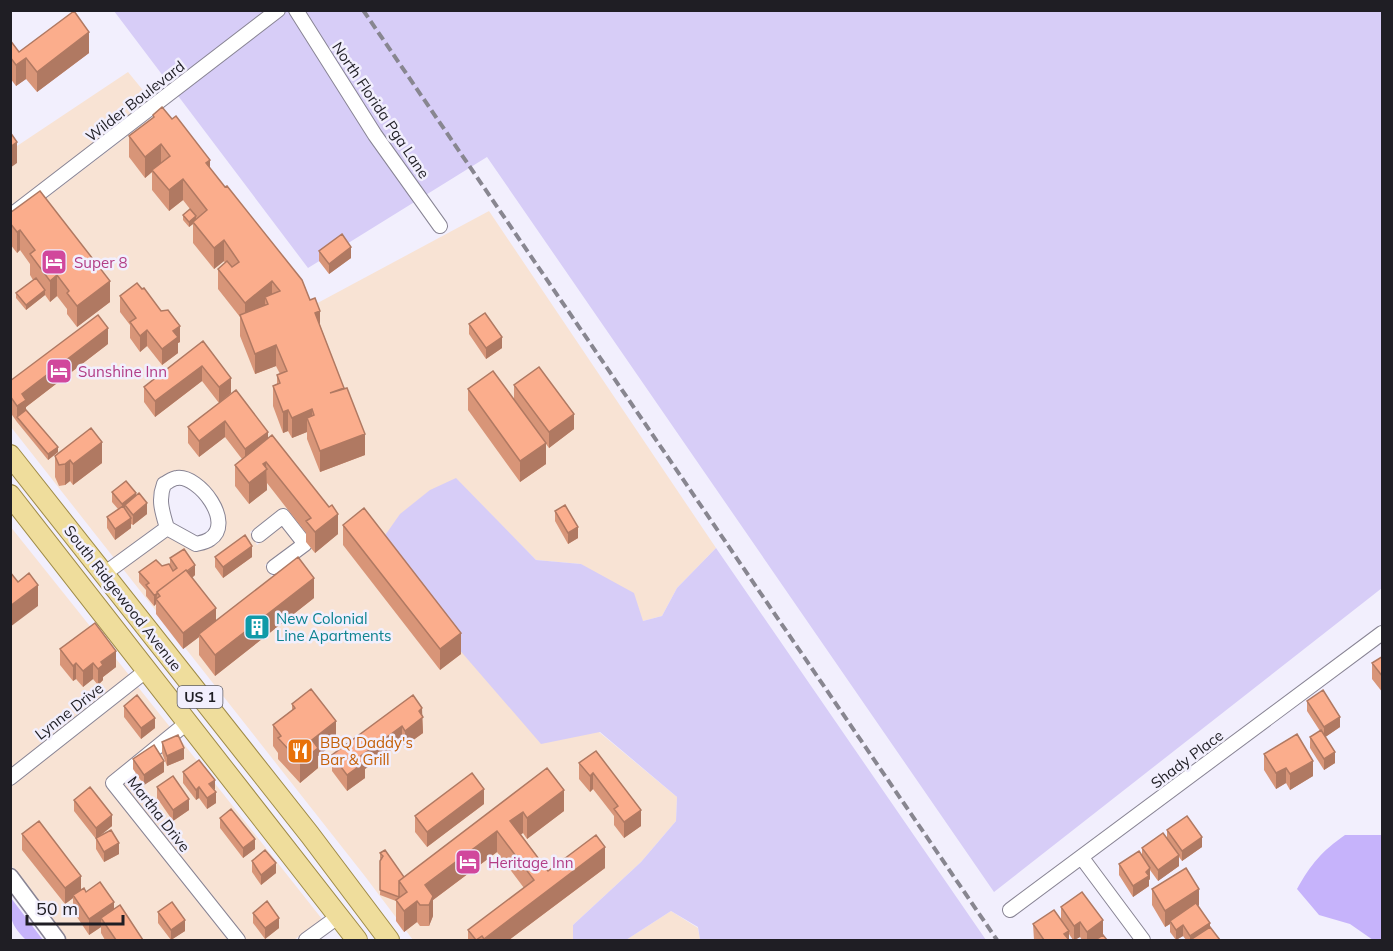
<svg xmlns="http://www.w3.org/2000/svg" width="1393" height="951" viewBox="0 0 1393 951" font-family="Mulish,sans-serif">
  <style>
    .commercial { fill: #f8e3d4; fill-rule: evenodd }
    .green { fill: #d7cdf7 }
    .forest { fill: #c6b3fb }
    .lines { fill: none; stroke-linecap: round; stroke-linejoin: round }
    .minor-casing { stroke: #888494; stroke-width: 16 }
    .tertiary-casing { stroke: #888494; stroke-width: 19 }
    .primary-casing { stroke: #9f8b47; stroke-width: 22 }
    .minor { stroke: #fff; stroke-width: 14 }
    .tertiary { stroke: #fff; stroke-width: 16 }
    .primary { stroke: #efdd9c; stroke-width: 20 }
    .rail { stroke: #888690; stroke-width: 4; stroke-dasharray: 9 4.5; stroke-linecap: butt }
    .wall { fill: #d89578 }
    .shaded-wall { fill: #b07962 }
    .building { fill: #fbad8c; stroke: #b07962; stroke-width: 1.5 }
    .labels { text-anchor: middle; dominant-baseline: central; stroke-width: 5; stroke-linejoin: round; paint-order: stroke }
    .shield { fill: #f2effd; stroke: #5e5d65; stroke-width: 1.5 }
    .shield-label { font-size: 14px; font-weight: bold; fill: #1f1e24 }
    .street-label { font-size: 15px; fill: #1f1e24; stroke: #f2effd }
    .hotel-label { font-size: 15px; fill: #b23c85; stroke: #f2effd; text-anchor: start }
    .culture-label { font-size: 15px; fill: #0d838f; stroke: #f2effd; text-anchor: start }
    .food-label { font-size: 15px; fill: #c56008; stroke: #f2effd; text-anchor: start }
  </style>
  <rect width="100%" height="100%" fill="#f2effd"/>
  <path class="commercial" d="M128,72L151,100L11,207V150Z
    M160,111L312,306L489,211L716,548L677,588L662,616L643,621L581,564L536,560L456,479L599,732L677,797L676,821L641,862L573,925V940H413L364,875L123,569L168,536L194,551H199L213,546L224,531L225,516L219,501L207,486L191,473L178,470L161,477L158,481L153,496L159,524L114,558L11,427V225ZM279,510L288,511L310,539L308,550L272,577L265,565L295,542L282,526L257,545L250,532Z
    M10,526L129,675L11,768H10Z
    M138,687L170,727L109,777L108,788L229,940H66L11,865L10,787Z
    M179,738L322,919L294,940H246L122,784Z
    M671,911L698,928L700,940H626Z"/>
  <path class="green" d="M114,11H1382V588L994,892L487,157L308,268Z
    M456,478L536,560L581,564L634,593L643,621L662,616L677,588L716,548L986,940H700L698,927L671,911L626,940H573V925L641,862L676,821L677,797L600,732L541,744L374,551L400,514L430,490Z"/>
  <path class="forest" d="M1345,835H1382V940H1373L1350,924L1319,915L1297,889C1311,864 1322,851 1345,835Z
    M10,898H11L43,940H26C11,925 10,919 10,898Z"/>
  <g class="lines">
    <g class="minor-casing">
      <path id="minor" d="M296,10L375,135L440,226
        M10,216L278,10
        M259,535L283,516L305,544L274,567
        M104,574L167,528L196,544C200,543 206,542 210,539C235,523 199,475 177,478C173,478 168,482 164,484C158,500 162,511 167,528
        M188,722L113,783L238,940
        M10,778L147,670
        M1082,858L1143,940
        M1010,910L1382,633
        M306,940L339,916"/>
    </g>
    <g class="tertiary-casing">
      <path id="tertiary" d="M10,877L57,940"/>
    </g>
    <g class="primary-casing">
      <path id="primary" d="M10,455L310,835L389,940
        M10,495L357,940"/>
    </g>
    <use href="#minor" class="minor"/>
    <use href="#tertiary" class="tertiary"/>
    <use href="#primary" class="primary"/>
    <path class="rail" d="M363,10L997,940"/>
  </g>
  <path class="wall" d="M10,40L19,52L89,53L37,92L26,79L16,86L10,78Z
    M153,115L210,169L320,325L344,389L365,455L320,472L307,439V432L292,438L288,431L283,433L273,406V386L277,384V375L280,374L276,366L255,374L240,336V317L218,289V269L225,263L224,261L214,269L193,243V224L189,227L183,220V215L190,209L183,200L169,211L152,190V172L145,178L129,157V136L153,118Z
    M10,213L110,302L77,327L67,314V309L57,296L50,302L45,295L26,310L16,298V293L33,280L30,275V264L20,250L17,253L10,244Z
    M319,251L351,258L329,274L319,261Z
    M120,296L180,342L178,343V353L162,365L147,346L140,352L130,338V325L120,312Z
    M469,324L502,348L486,359L469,334Z
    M203,341L231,393L219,403L202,381L155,417L144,402V387Z
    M108,344L26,407V410L58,452L48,460L17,422L10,412V381Z
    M514,385L574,429L549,448L528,420L546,464L520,482L468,410V389L514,400Z
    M236,390L268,439L338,534L315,553L306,542V533L267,483V490L249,504L235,486V465L242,459L225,437L199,457L188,443V427Z
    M55,456L102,463L73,485L70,481L65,485L59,486L55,477Z
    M112,492L136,496L147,514L133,525L131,524V528L115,540L107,528V517L118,509L112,502Z
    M555,511L578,538L568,544L555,521Z
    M343,525L461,654L440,670L343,545Z
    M215,557H252L223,578L215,567Z
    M170,558L195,575L192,578L216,621L314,598L215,676L199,655V637L183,649L156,614V604L154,606L146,596V590L139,582V572L162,566L170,567Z
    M60,649L116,667L103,677V680L98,685L93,679L83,687L76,679L73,681L60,665Z
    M1383,656V693L1372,679V663Z
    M1307,701L1340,727L1325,737L1335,763L1324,770L1310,748V737L1320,731L1307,711Z
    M292,704L336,742L318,756V768L300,783L278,759V753L273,746V725L292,710Z
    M124,706L155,728L141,739L124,717Z
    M422,716L423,733L405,746L402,742L365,769V778L347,791L332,771V755Z
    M162,742L184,759L167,766L162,753Z
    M1264,754L1313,776L1290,790L1286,783L1276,789L1264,770Z
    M133,759L164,772L144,785L133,769Z
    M579,763L641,810V826L624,838L614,825V816L593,789L590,792L579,779Z
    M547,768L564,811L527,839L523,833L521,834L548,871L605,868L509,940H468V930L524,888L497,852L433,900V916L429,926H420L417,922L404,932L396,921V901L380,895L381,860L380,858V853L404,877Z
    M183,772L215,791L216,803L207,809L199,798L196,800L183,783Z
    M157,787L189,810L173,821L157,798Z
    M74,800L112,826L98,837L119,854L104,862L96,849V839L74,811Z
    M484,804L427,847L415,832V816Z
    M220,818L255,849L243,858L220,828Z
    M1167,830L1202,847L1182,861L1179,857V866L1158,881L1150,870V879L1149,880V886L1133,897L1119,875V864L1142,856V848L1167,839Z
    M22,834L81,889L114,909L143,940H105L101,933V927L89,935L73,911V898L65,904L22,850Z
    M252,861L276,873L261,885L252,872Z
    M1152,889L1199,905L1198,906L1210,927L1220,940H1186L1183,936L1176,940L1170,932V924L1165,927L1152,905Z
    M1061,907L1103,935L1107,940H1082L1080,937L1075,940H1073L1069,934V940H1034L1033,924L1061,919Z
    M158,912L185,931L171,940L158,923Z
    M253,913L279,928L265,939L253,923Z"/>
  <path class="shaded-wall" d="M89,32V53L37,92V72Z
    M26,58V79L16,86V65Z
    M17,142V163L10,168V147Z
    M161,144V165L152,170V172L145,178V157Z
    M210,160V181L206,163Z
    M183,179V200L169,211V190Z
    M196,216V222H193V224L189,227V222Z
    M20,230V250L17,253V232Z
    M224,240V261L214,269V248Z
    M351,247V258L329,274V264Z
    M57,275V296L50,302V281Z
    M110,281V302L77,327V306Z
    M272,281V302L265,297V308L245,324V303Z
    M45,290V295L26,310V305Z
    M320,311V332L315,313Z
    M180,326V342L178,343V353L162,365V349L173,331Z
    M108,328V344L26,407V415L17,417V422V406L22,394Z
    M147,330V346L140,352V336Z
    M502,337V348L486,359V348Z
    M276,345V366L255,374V354Z
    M202,366V381L155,417V401Z
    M231,378V393L219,403V387Z
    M312,409V430L307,418V432L292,438V418Z
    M288,410V431L283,433V412Z
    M574,414V429L549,448V432Z
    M225,421V437L199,457V441Z
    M268,432V448L245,464V449Z
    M365,434V455L320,472V451Z
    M102,442V463L73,485V464Z
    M546,443V464L520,482V461Z
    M58,447V452L48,460V454Z
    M70,460V481L65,485V464Z
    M266,462L267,490L249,504V483L263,464Z
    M136,493V503L125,505V512L122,514V504Z
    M147,503V514L133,525V515Z
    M338,514V534L315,553V532Z
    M131,518V528L115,540V529Z
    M578,527V538L568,544V533Z
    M252,546V557L223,578V567Z
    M195,565V575L169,597L160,596Z
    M314,578V598L215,676V655Z
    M38,585V606L10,627V606Z
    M157,594L156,604L154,606V595Z
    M216,608V624L199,634V637L183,649V633Z
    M461,633V654L440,670V649Z
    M116,651V667L103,677V680L98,685V669L101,662Z
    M76,663V679L73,681V666Z
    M93,663V679L83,687V671Z
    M422,708L423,733L405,746V731L419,711Z
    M1340,717V727L1324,738V727Z
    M155,718V728L141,739V728Z
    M336,721V742L318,756V768L300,783V762L312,740Z
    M402,726V742L365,769V778L347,791V775L361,756Z
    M184,748V759L167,766V756Z
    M1335,752V763L1324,770V759Z
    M164,761V772L144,785V775Z
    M1313,761V776L1290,790V774Z
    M1286,768V783L1276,789V773Z
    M593,773V789L590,792V776Z
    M215,780V790L209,784Z
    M199,787V798L196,800V790Z
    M484,789V804L427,847V832Z
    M564,790V811L527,839V818Z
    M216,792V803L207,809V798Z
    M189,799V810L173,821V810Z
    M641,810V826L624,838V822Z
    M523,812V833L510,842V821Z
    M112,815V826L96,839V828Z
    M497,831V852L433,900V916L429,926V905L425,885Z
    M1202,837V847L1182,861V851Z
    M255,839V849L243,858V848Z
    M119,843V854L104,862V852Z
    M605,847V868L509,940H484V939Z
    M1179,855V866L1158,881V870Z
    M276,863V873L261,885V875Z
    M1150,868V879L1149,880V886L1133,897V886L1146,872Z
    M81,876V892L73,895V898L65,904V888Z
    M1199,889V905L1171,923L1170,921V924L1165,927V911Z
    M417,901V922L404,932V911Z
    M114,902V918H101V927L89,935V919Z
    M279,918V928L265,939V928Z
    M185,920V931L171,940V930Z
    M1103,920V936L1097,940H1087V932Z
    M1080,922V937L1074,940V926Z
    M1210,923V933L1190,940V936Z
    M1183,925V936L1176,940V930Z
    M1069,931V940L1064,934Z"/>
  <path class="building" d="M74,11L89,32L37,72L26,58L16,65L10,57V40L19,52Z
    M162,107L172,119L176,116L210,160L206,163L225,187L227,186L302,280L310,300L315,298L320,311L315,313L344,388L330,393L347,388L365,434L320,451L307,418L314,415L312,409L292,418L288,410L283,412L273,386L280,383L277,375L287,371L276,345L255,354L240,315L268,304L265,297L280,291L272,281L245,303L218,269L227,261L232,267L239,262L224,240L214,248L193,222L207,210L183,179L169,190L152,170L170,156L161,144L145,157L129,136L154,117L153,115Z
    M10,132L17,142L10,147Z
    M40,191L110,281L77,306L67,293L69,291L57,275L50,281L30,254L35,250L20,230L17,232L10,223V213Z
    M190,209L196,216L189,222L183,215Z
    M342,234L351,247L329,264L319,251Z
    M36,278L45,290L26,305L16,293Z
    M137,283L142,289L144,288L161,311L168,310L180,326L173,331L178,337L162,349L147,330L140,336L130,322L136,318L120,296Z
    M485,313L502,337L486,348L469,324Z
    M98,315L108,328L22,394L26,400L17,406L10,396V381Z
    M203,341L231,378L219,387L202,366L155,401L144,387Z
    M539,367L574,414L549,432L514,385Z
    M493,371L546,443L520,461L468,389Z
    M236,390L268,432L245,449L225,421L199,441L188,427Z
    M26,410L58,447L48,454L17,417Z
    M91,428L102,442L73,464L70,460L65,464L59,465L55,456Z
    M272,435L329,507L332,505L338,514L315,532L306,521L311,518L266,462L263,464L267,469L249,483L235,465Z
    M126,481L136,493L122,504L112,492Z
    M139,493L147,503L133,515L125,505Z
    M565,505L578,527L568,533L555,511Z
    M123,506L131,518L115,529L107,517Z
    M364,508L461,633L440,649L343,525Z
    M245,535L252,546L223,567L215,557Z
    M184,549L195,565L187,571L186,570L157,592V594L154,595L146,585L149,583L139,572L156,560L162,566L169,564L173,571L177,568L170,558Z
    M298,557L314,578L215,655L199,634Z
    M186,570L216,608L183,633L156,599L160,596L157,592Z
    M10,572L18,582L29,573L38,585L10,606Z
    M95,623L116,651L101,662L103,665L98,669L93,663L83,671L76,663L73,666L60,649Z
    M1383,656V677L1372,663Z
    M311,689L336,721L312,740L318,748L300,762L278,738L281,736L273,725L295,708L292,704Z
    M1323,690L1340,717L1324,727L1307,701Z
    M137,695L155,718L141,728L124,706Z
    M413,695L422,708L419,711L423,717L405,731L402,726L361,756L365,762L347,775L332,755Z
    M1321,730L1335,752L1324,759L1310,737Z
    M1297,734L1313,761L1290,774L1286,768L1276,773L1264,754Z
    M178,735L184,748L167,756L162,742Z
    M154,745L164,761L144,775L133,759Z
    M596,751L641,810L624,822L614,809L618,806L593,773L590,776L579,763Z
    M199,760L215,780L209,784L216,792L207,798L199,787L196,790L183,772Z
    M547,768L564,790L527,818L523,812L510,821L548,871L596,835L605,847L484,939L482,936L476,940L468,930L534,880L497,831L425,885L433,896L429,905H420L417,901L404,911L396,900L407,892L399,881Z
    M472,773L484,789L427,832L415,816Z
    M173,776L189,799L173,810L157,787Z
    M90,787L112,815L96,828L74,800Z
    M231,809L255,839L243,848L220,818Z
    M1187,816L1202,837L1182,851L1167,830Z
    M39,821L81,876L65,888L22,834Z
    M111,830L119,843L104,852L96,838Z
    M1163,833L1179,855L1158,870L1142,848Z
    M265,850L276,863L261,875L252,861Z
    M385,850L404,877L399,881V897L380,890V861L383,856L380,853Z
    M1139,851L1150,868L1146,872L1149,876L1133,886L1119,864Z
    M1186,868L1199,889L1165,911L1152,889Z
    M100,882L114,902L89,919L73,895L84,888L86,892Z
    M1082,892L1103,920L1087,932L1080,922L1074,926L1061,907Z
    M267,901L279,918L265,928L253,913Z
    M172,902L185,920L171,930L158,912Z
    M1196,903L1210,923L1190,936L1183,925L1176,930L1170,921Z
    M120,905L143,940H116L101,918Z
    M1054,910L1069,931L1064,934L1069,940H1044L1033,924Z
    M1210,927L1220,940H1190Z
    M1103,935L1107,940H1095Z"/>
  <defs>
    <g id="hotel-square" transform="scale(1.35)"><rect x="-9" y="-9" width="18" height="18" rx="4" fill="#d1479c" stroke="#f2effd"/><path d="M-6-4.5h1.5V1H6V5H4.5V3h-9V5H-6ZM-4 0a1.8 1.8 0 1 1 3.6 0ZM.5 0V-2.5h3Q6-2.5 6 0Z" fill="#fff"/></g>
    <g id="building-square" transform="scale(1.35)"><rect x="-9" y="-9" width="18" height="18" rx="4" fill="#0f9aa8" stroke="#f2effd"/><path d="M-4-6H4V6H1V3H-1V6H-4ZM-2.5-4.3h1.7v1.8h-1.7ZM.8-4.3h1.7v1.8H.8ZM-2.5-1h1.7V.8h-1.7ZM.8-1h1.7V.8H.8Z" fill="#fff"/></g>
    <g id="restaurant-square" transform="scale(1.35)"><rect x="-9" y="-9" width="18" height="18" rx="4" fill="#e8710a" stroke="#f2effd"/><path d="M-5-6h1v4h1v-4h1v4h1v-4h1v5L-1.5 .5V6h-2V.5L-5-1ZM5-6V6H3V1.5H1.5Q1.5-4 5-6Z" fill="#fff"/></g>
  </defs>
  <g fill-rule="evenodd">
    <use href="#hotel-square" x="54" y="262"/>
    <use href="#hotel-square" x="59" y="371"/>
    <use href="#building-square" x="257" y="627"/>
    <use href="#restaurant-square" x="300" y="751"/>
    <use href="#hotel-square" x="468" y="862"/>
  </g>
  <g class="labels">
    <rect class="shield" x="177.5" y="686" width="45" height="22" rx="4.5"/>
    <g class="shield-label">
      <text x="200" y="697">US 1</text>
    </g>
    <g class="street-label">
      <text transform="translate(135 101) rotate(-38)">Wilder Boulevard</text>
      <text transform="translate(381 110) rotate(56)">North Florida Pga Lane</text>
      <text transform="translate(123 598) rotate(52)">South Ridgewood Avenue</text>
      <text transform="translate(69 711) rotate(-38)">Lynne Drive</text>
      <text transform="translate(1187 759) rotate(-37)">Shady Place</text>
      <text transform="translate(159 814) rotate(52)">Martha Drive</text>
    </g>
    <g class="hotel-label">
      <text x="74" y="262">Super 8</text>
      <text x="78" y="371">Sunshine Inn</text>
      <text x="488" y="862">Heritage Inn</text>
    </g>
    <g class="culture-label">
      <text x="276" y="618">New Colonial<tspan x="276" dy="17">Line Apartments</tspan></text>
    </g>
    <g class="food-label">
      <text x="320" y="742">BBQ Daddy's<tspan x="320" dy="17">Bar &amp; Grill</tspan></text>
    </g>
  </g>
  <rect width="1393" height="951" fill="none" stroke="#1f1e24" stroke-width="24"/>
  <path d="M27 915v9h96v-9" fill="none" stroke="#1f1e24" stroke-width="3"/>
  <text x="36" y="915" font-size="18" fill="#1f1e24" stroke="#f2effd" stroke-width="4.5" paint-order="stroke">50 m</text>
</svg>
